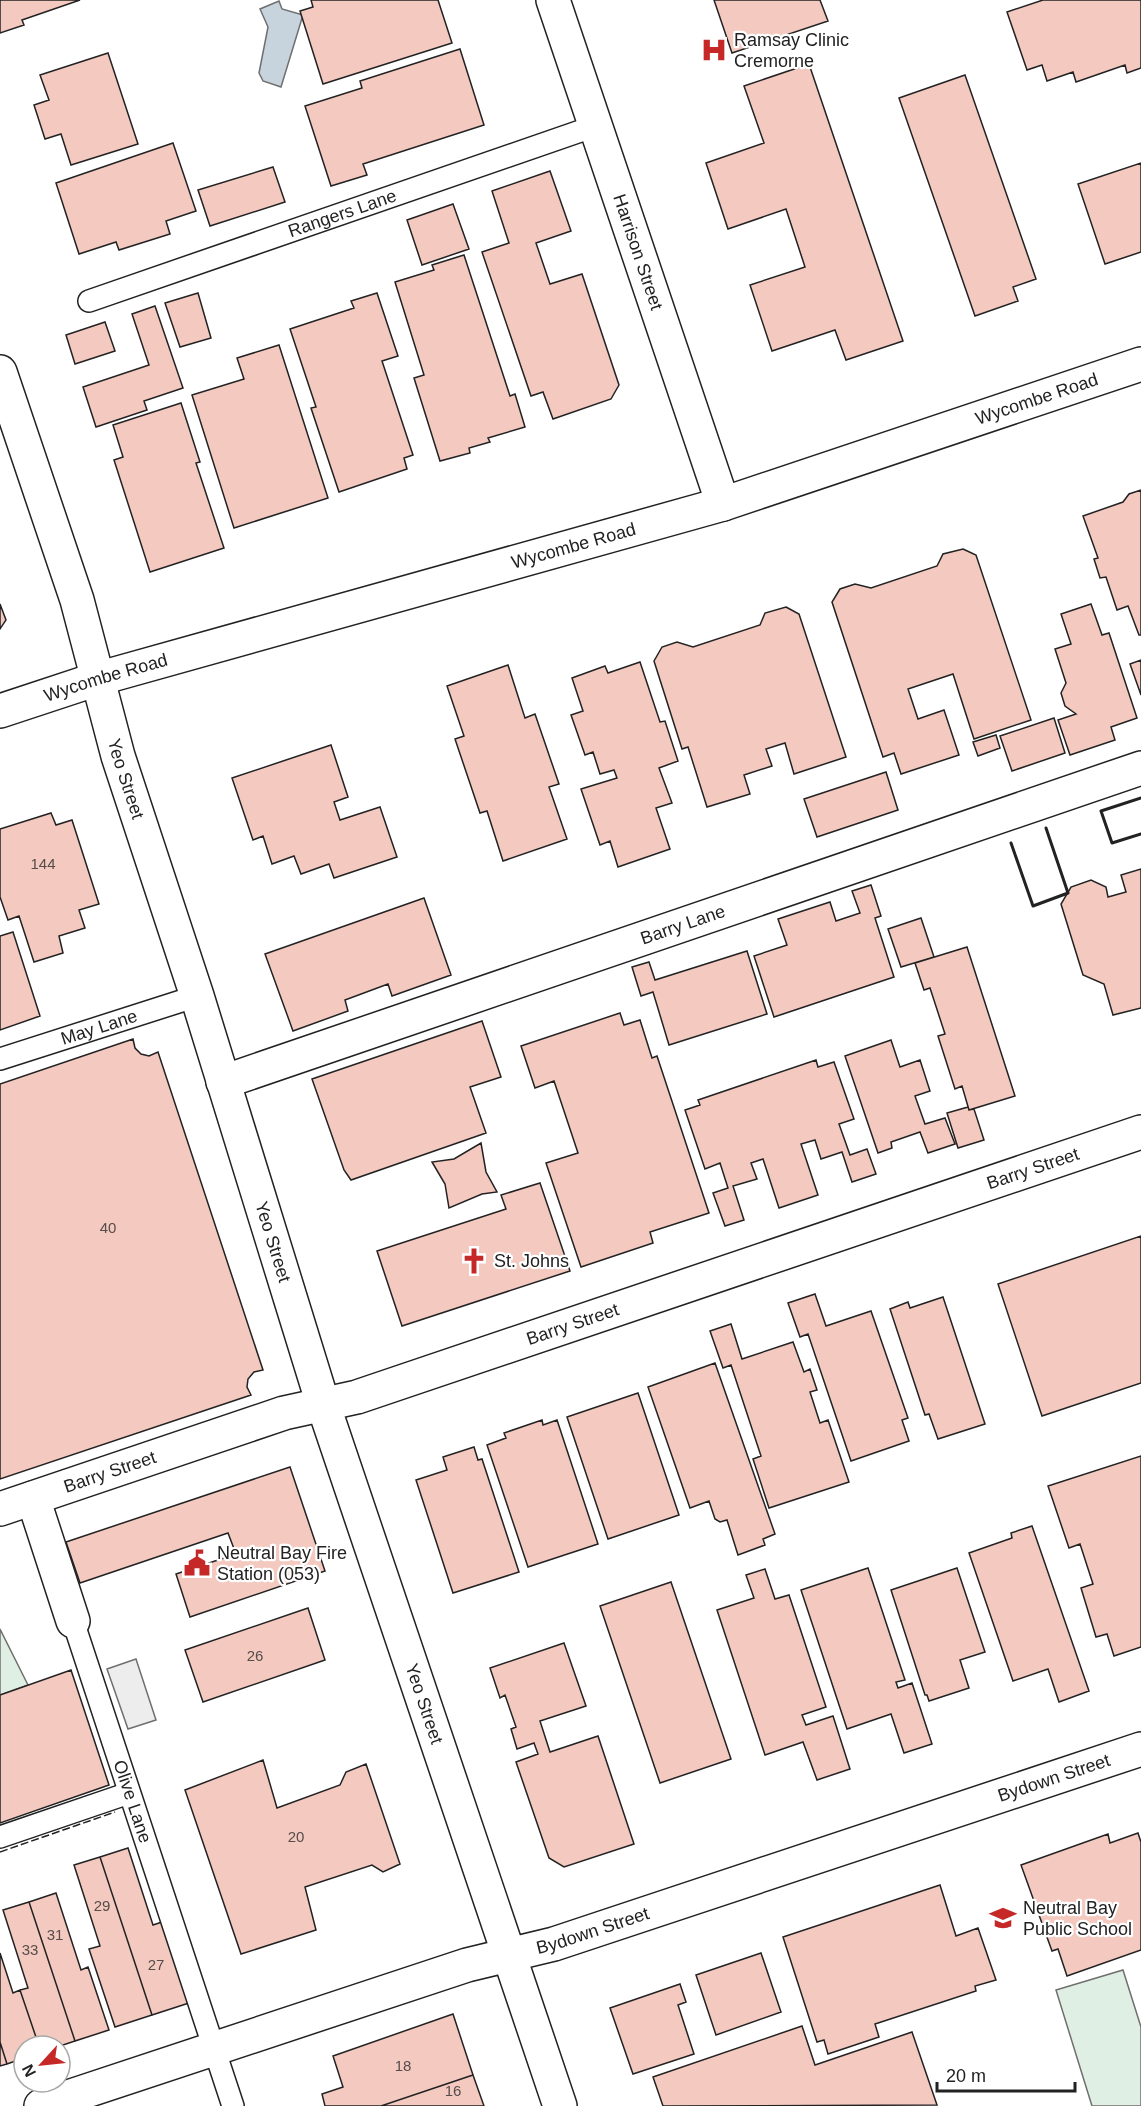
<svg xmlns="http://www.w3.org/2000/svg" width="1141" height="2106" viewBox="0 0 1141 2106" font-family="Arial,sans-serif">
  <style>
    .green { fill: #e0efe3; stroke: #6f6f6f; stroke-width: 1.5 }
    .parking { fill: #ededed; stroke: #6f6f6f; stroke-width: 1.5 }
    .water { fill: #c7d3dd; stroke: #6f6f6f; stroke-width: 1.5 }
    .building { fill: #f3c9c0; stroke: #222; stroke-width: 1.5 }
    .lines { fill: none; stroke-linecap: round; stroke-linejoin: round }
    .lane-casing { stroke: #222; stroke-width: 24 }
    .street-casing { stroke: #222; stroke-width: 36 }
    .secondary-casing { stroke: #222; stroke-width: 36 }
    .lane { stroke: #fff; stroke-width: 21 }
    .street { stroke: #fff; stroke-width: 33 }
    .secondary { stroke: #fff; stroke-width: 33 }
    .fence { stroke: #222; stroke-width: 1.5; stroke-dasharray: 8 3; stroke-linecap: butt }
    .wall { stroke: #222; stroke-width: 3 }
    .labels { text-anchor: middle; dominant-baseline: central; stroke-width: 4.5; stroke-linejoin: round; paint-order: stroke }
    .number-label { font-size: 15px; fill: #564c4a }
    .poi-label { font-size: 18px; fill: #222; stroke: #fff; text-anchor: start }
    .street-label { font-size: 18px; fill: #222; stroke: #fff }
  </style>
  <rect width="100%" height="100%" fill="#fff"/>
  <path class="green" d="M0,1629L28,1685L0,1695Z
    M1123,1970L1141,2027V2106H1092L1056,1990Z"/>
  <path class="parking" d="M136,1659L156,1720L128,1729L107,1669Z"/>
  <path class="water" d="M279,1L282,9L303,15L281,87L263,81L259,73L268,27L260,9Z"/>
  <path class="building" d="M0,0H80L22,20L24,25L0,33Z
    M311,0H438L452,43L323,84L300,11L313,7Z
    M714,0H820L828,21L732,53Z
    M1043,0H1141V68L1127,73L1125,65L1076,82L1073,72L1047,81L1042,65L1027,70L1007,12Z
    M460,49L484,125L363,164L367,175L331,186L305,106L362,88L360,81Z
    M108,53L138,144L71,165L61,134L45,139L34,105L49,100L40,75Z
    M809,64L903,341L846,360L835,330L772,351L750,285L805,267L786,209L728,229L706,163L764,143L744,86Z
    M965,75L1036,279L1013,287L1018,301L975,316L899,98Z
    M173,143L196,211L166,221L170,234L119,250L116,242L79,254L56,183Z
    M1141,163V252L1105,264L1078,184Z
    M273,167L285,202L210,226L198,190Z
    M550,171L571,231L536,243L550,284L582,274L619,385L611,399L553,419L543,392L531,396L482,252L509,243L492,191Z
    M453,204L469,249L422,265L407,220Z
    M464,255L510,396L515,394L525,427L488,438L490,442L469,448L470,453L440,461L414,378L424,375L395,282L434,270L432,265Z
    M198,293L211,338L180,347L165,303Z
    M377,293L398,356L382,361L413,455L404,458L407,469L339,492L311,408L316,407L290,329L354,308L351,301Z
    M155,306L183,388L144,401L147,410L96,427L83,387L149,365L132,314Z
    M105,322L115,351L75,364L66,335Z
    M279,345L328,498L234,528L192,395L244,379L237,358Z
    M181,403L200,462L196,463L224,548L150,572L114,460L123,457L113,425Z
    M1141,490V635H1139L1128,606L1117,610L1106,577L1100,578L1094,559L1098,558L1083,516L1123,502L1129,494Z
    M963,549L976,555L1031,720L974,739L953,674L908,689L918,719L944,710L959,755L901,774L894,753L883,757L832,602L840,589L855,584L871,588L937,566L943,554Z
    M0,604L6,620L0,629Z
    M1091,604L1102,635L1109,633L1137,718L1111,727L1115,740L1070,755L1058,720L1076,714L1065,706L1061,693L1066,683L1055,649L1071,644L1061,614Z
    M786,607L799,614L846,757L794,774L785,743L766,749L772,766L744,775L750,794L707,807L688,747L682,749L654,661L662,647L677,642L693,647L760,625L765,613Z
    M1141,660V695L1130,664Z
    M640,662L660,722L665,721L678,761L659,768L672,803L656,808L670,849L618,867L610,841L600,845L581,789L617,778L614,770L600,774L593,752L585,755L571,715L583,711L572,678L605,666L608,673Z
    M508,665L525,718L535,714L559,784L549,787L567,839L503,861L487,811L480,813L455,739L464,736L447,686Z
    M1054,718L1065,753L1012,771L1000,736Z
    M996,735L1000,748L978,756L973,742Z
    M331,745L348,797L334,802L340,820L380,807L397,857L334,878L329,864L301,874L294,856L272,864L263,836L253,840L232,778Z
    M886,772L898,810L817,837L804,799Z
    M51,813L56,825L72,820L99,904L79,910L85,928L59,936L63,953L34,962L19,916L8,920L0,897V829Z
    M1141,869V1008L1113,1015L1104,984L1083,975L1061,904L1071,887L1091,880L1106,887L1108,897L1126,892L1121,875Z
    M871,885L881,916L875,918L894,977L774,1017L754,956L787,945L778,919L830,902L836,921L860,913L852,891Z
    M424,898L451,975L392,996L388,984L345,1000L348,1011L293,1031L265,954Z
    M921,918L934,957L901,967L888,929Z
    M13,932L40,1016L0,1030V936Z
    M967,947L1015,1096L969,1110L962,1086L955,1089L938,1036L945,1034L930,988L924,990L915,963Z
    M747,951L767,1014L669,1045L653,992L641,996L632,967L649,962L655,980Z
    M620,1013L624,1025L640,1020L652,1058L657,1056L709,1213L650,1232L653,1243L581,1267L546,1163L578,1153L554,1081L535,1088L521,1046Z
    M482,1021L501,1077L470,1087L486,1133L351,1180L344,1170L312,1079Z
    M133,1039L135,1048L141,1054L149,1056L158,1052L263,1370L254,1372L248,1379L247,1387L251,1395L0,1479V1084Z
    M891,1040L900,1067L920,1060L930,1091L915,1096L925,1124L945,1118L955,1144L928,1153L920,1132L891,1142L892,1148L878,1153L845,1056Z
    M816,1060L818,1067L834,1062L854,1119L839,1124L850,1155L867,1149L876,1174L852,1182L842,1152L821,1159L815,1140L801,1144L818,1195L779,1208L763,1159L751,1163L757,1179L733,1186L744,1220L725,1226L713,1193L728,1188L720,1163L705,1169L685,1110L700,1105L698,1100Z
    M968,1107L969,1110L974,1109L984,1140L958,1148L947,1113Z
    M481,1143L486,1172L497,1192L482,1194L449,1208L445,1184L432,1162L454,1159Z
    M540,1183L570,1271L402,1326L377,1251L506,1209L501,1195Z
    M1141,1236V1383L1042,1416L998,1284Z
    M815,1294L826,1326L871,1311L908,1418L902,1420L909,1441L851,1461L808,1334L800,1337L788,1303Z
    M943,1297L985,1424L938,1439L929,1414L925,1415L890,1309L908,1302L910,1308Z
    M731,1324L742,1359L793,1342L804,1372L810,1369L817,1390L810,1392L820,1423L828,1420L849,1482L769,1508L753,1459L761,1456L731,1365L723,1368L710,1331Z
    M715,1363L775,1534L763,1539L765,1545L738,1555L727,1520L720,1522L715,1519L709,1501L690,1508L648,1387Z
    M638,1393L679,1515L608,1539L567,1417Z
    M542,1420L543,1425L557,1420L598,1544L528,1567L487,1445L506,1438L504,1433Z
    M474,1447L478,1460L482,1459L519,1572L453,1593L416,1480L447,1470L443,1457Z
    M1141,1456V1647L1114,1656L1107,1634L1096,1637L1081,1588L1093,1584L1080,1544L1069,1548L1048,1486Z
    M290,1467L325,1571L190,1617L176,1574L236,1554L228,1533L80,1583L66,1542Z
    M1032,1526L1089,1691L1059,1702L1048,1669L1013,1681L969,1553L1012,1538L1011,1533Z
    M868,1568L905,1680L896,1682L898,1688L912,1683L932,1744L904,1753L891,1714L847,1729L801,1590Z
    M957,1568L985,1652L960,1660L969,1688L929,1701L927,1695H925L891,1590Z
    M765,1569L775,1599L789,1595L826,1707L802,1715L806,1725L833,1716L850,1769L817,1780L803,1742L765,1755L717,1610L754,1598L746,1575Z
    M671,1582L731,1759L660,1783L600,1606Z
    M308,1608L325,1660L203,1702L185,1650Z
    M564,1643L586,1706L540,1721L550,1752L598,1736L634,1844L564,1867L549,1858L516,1762L538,1754L534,1743L517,1749L511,1729L516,1727L505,1695L500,1698L490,1668Z
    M71,1670L109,1785L0,1823V1695Z
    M263,1760L277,1808L340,1785L346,1772L366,1764L400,1864L383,1872L372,1865L305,1887L316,1930L241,1954L185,1790Z
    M1138,1833L1141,1842V1950L1067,1976L1058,1949L1052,1951L1021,1865L1108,1834L1110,1843Z
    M128,1848L153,1925L162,1922L189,2003L152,2015L100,1857Z
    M100,1857L152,2015L115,2027L89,1949L100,1946L74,1865Z
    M940,1885L956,1936L978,1928L996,1980L975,1986L976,1991L875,2024L879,2037L828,2054L824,2040L817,2042L783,1937Z
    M56,1893L81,1970L88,1967L109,2030L75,2041L29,1902Z
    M29,1902L75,2041L60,2046H39L20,1990L28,1988L3,1910Z
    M0,1953L13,1993L20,1990L39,2046H24V2058L7,2064L0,2042Z
    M761,1953L781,2012L716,2035L696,1975Z
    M680,1984L686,2002L678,2005L694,2054L633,2074L610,2008Z
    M453,2014L473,2075L381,2106H325L322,2094L343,2087L333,2056Z
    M802,2026L815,2065L912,2032L937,2105L663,2106L653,2077Z
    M0,2042L7,2064L0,2066Z
    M473,2075L484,2106H381Z"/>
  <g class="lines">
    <g class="lane-casing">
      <g id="lane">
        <path id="s1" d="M89,301L595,126"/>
        <path id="s2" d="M0,1059L197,996"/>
        <path id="s3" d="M73,1621L233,2106"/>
        <path d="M0,1837L129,1793"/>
      </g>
    </g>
    <g class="street-casing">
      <g id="street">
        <path id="s4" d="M553,0L723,504"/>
        <path id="s5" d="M0,372L77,600L118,756L197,996L323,1404L560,2106"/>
        <path id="s6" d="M223,1082L1141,768"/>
        <path d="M33,1498L73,1621"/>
        <path id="s7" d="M0,1509L284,1413L357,1397L1141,1132"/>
        <path id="s8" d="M41,2106L467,1965L554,1944L1141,1749"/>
      </g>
    </g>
    <g class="secondary-casing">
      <g id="secondary">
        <path id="s9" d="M0,711L97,679L723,504L1141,364"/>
      </g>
    </g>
    <use href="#lane" class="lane"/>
    <use href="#street" class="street"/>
    <use href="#secondary" class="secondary"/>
    <path class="fence" d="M0,1852L115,1812"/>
    <path class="wall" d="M1141,798L1101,811L1112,843L1141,834
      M1011,843L1033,906L1068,893L1046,828"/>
  </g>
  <defs>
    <g id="hospital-bare" transform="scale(2.07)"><path d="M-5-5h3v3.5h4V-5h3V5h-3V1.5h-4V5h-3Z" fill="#c62828" stroke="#fff" stroke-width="2.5" paint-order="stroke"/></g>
    <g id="church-bare" transform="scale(2.07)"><path d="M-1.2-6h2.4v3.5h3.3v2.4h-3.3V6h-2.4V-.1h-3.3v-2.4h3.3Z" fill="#c62828" stroke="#fff" stroke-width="2.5" paint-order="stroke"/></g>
    <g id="civic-bare" transform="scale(2.07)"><path d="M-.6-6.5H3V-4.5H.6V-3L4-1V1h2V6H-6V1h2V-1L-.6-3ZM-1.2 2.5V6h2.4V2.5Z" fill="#c62828" stroke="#fff" stroke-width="2.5" paint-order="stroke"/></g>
    <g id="school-bare" transform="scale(2.07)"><path d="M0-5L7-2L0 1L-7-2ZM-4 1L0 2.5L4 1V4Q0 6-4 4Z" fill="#c62828" stroke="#fff" stroke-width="2.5" paint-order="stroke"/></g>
  </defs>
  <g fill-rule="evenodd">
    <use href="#hospital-bare" x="714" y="50"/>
    <use href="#church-bare" x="474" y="1261"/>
    <use href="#civic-bare" x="197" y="1563"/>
    <use href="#school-bare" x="1003" y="1918"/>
  </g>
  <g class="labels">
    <g class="number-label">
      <text x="43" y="863">144</text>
      <text x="108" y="1227">40</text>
      <text x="255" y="1655">26</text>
      <text x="296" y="1836">20</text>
      <text x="102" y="1905">29</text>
      <text x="55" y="1934">31</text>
      <text x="30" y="1949">33</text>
      <text x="156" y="1964">27</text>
      <text x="403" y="2065">18</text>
      <text x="453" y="2090">16</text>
    </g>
    <g class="poi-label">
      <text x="734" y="40">Ramsay Clinic<tspan x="734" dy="21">Cremorne</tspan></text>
      <text x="494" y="1261">St. Johns</text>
      <text x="217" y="1553">Neutral Bay Fire<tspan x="217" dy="21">Station (053)</tspan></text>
      <text x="1023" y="1908">Neutral Bay<tspan x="1023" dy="21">Public School</tspan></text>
    </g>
    <g class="street-label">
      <text stroke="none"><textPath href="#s1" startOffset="268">Rangers Lane</textPath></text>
      <text stroke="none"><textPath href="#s4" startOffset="266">Harrison Street</textPath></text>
      <text stroke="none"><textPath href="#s9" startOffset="1083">Wycombe Road</textPath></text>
      <text stroke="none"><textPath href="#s9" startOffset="597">Wycombe Road</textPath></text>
      <text stroke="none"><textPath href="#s9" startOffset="111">Wycombe Road</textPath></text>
      <text stroke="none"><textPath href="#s5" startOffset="426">Yeo Street</textPath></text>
      <text stroke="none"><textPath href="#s6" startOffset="486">Barry Lane</textPath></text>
      <text stroke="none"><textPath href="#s2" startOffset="104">May Lane</textPath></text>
      <text stroke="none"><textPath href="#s7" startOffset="1088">Barry Street</textPath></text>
      <text stroke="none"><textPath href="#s5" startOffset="912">Yeo Street</textPath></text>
      <text stroke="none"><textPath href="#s7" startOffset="602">Barry Street</textPath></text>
      <text stroke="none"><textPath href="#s7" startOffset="116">Barry Street</textPath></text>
      <text stroke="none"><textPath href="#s5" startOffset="1398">Yeo Street</textPath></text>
      <text stroke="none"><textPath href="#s8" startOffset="1065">Bydown Street</textPath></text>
      <text stroke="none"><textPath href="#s3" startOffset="190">Olive Lane</textPath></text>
      <text stroke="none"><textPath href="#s8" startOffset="579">Bydown Street</textPath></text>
    </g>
  </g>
  <g transform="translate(42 2064) rotate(243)"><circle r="28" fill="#ffffff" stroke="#a7a7a7" stroke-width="1.5"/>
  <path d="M0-4.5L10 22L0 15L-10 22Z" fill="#c62828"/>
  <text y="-9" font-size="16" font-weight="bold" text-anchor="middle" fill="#222222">N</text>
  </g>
  <path d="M937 2082v9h138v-9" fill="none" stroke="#222222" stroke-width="3"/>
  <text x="946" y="2082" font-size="18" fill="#222222" stroke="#ffffff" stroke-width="4.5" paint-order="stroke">20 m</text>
</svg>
